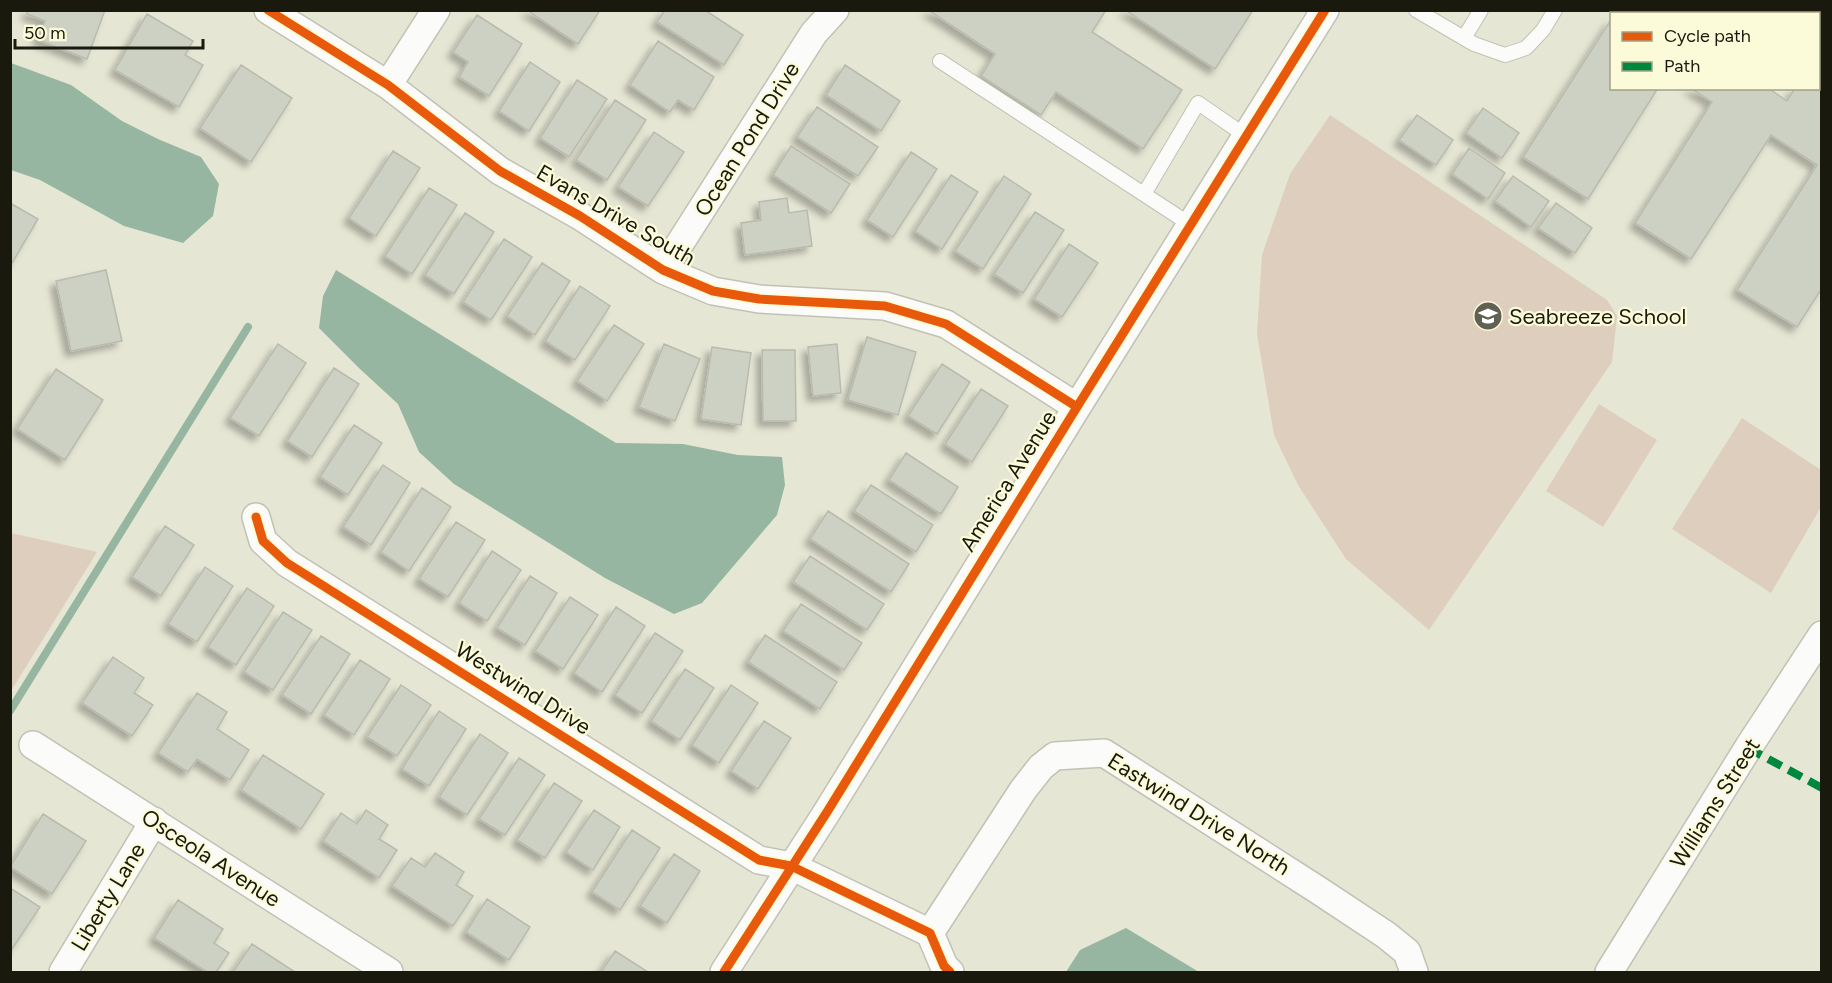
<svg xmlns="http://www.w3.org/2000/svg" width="1832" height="983" viewBox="0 0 1832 983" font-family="Figtree,sans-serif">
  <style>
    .green { fill: #decebe }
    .water { fill: #97b6a2 }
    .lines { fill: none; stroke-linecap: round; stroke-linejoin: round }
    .stream { stroke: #97b6a2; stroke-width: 8 }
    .building { fill: #cdd1c3; stroke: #b8bbae; stroke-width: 1.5; filter: url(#shadow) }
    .service-casing { stroke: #c2c2b4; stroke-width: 16 }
    .minor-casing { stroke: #c2c2b4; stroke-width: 30 }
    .service { stroke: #fbfbf9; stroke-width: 14 }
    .minor { stroke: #fbfbf9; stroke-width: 27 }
    .quiet { stroke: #00873e; stroke-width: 8; stroke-dasharray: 15 8; stroke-linecap: butt }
    .cycleway-casing { stroke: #fcfbd9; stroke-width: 13 }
    .cycleway { stroke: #e8590c; stroke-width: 9 }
    .labels { text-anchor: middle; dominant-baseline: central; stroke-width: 4.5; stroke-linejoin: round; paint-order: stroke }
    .street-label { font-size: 22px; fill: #19190d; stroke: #fcfbd9 }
    .poi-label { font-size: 22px; fill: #19190d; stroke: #fcfbd9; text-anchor: start }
  </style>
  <defs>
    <filter id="shadow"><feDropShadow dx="-5.5" dy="5.5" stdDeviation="3" flood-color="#0004"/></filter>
  </defs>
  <rect width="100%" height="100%" fill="#e6e6d4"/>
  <path class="green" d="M1330,115L1607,300L1617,316L1612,362L1429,630L1346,559L1298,485L1274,435L1257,334L1262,255L1290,174Z
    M1599,404L1657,440L1603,527L1546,491Z
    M1742,418L1821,470V507L1771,593L1672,529Z
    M11,533L97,552L11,691L10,533Z"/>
  <path class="water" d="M11,63L71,85L122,121L158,139L201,157L219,184L213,216L183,243L124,226L40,180L11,170Z
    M336,270L616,443L683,444L738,455L782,457L785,485L777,515L702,603L674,614L605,578L454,484L419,452L398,404L360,369L319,328L323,296Z
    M1126,928L1199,972H1066L1080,950Z"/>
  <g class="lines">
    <path class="stream" d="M10,711L248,327"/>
  </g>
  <path class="building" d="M28,10H105L87,59L38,40L45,21L27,14Z
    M527,10H598L599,12L578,44Z
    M665,10H705L743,35L724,65L657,22Z
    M928,10H1106L1092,32L1182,90L1143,149L1056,92L1041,115L981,76L995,54Z
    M1125,10H1253L1215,69Z
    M1644,10H1761L1766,14H1642Z
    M147,14L193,41L185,55L203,65L179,107L115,70Z
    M477,15L522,44L489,96L459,77L468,62L453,52Z
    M1612,18V88H1658L1588,199L1523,157Z
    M658,41L714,77L694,110L678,100L670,112L630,85Z
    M1818,47L1822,49V70L1818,75Z
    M530,62L560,82L529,131L499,111Z
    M241,65L292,98L251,162L200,128Z
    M845,65L900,101L881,131L826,95Z
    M577,80L607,99L569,157L540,138Z
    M1818,83L1822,84V288L1797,327L1737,290L1817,165L1771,135L1691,259L1635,223L1712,102L1690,88H1768L1787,101L1795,88H1818Z
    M615,100L646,120L607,180L576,160Z
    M817,107L878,147L858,176L797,137Z
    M1483,108L1519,133L1502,158L1466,133Z
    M1417,115L1453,140L1436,165L1399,140Z
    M654,132L684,152L648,206L618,187Z
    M791,146L850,184L831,213L773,175Z
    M1469,148L1505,173L1488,199L1452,174Z
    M393,151L420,168L376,236L349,218Z
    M911,152L937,169L893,237L867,220Z
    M951,175L978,192L942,249L915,231Z
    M1004,176L1031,194L983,269L955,251Z
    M1513,176L1549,201L1531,227L1495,201Z
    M429,188L457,205L412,274L385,256Z
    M787,198L789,213L807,210L812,246L745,255L741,223L761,220L759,202Z
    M10,203L38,219L12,263L10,262Z
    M1556,203L1592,228L1575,253L1538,228Z
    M1035,212L1064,230L1023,293L994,274Z
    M465,213L494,232L454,294L425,275Z
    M504,239L532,257L491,320L463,302Z
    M1069,244L1098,263L1062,317L1034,299Z
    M542,263L570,281L535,335L507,316Z
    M106,270L122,341L71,351L56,281Z
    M580,286L610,306L575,360L545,341Z
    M614,325L644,344L607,401L577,381Z
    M867,337L916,352L898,415L848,400Z
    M278,344L306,363L259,436L230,418Z
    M664,344L700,359L675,421L639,407Z
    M837,344L841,393L813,396L808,347Z
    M712,347L751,353L741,425L701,419Z
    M762,350H795L796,421H763Z
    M942,364L970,382L937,434L908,416Z
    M334,368L359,384L312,457L287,441Z
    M56,369L103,400L65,460L17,429Z
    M981,389L1008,406L972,462L945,444Z
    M354,425L382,443L348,495L320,477Z
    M906,453L958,487L941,514L889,480Z
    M383,465L410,483L371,545L343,527Z
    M871,485L933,525L916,552L854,511Z
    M422,488L451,507L409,571L381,552Z
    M828,511L909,564L891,592L810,539Z
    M456,522L485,540L448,597L419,579Z
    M165,526L194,545L161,596L132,577Z
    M492,551L521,570L487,621L459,603Z
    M810,556L884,604L867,630L793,582Z
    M205,567L233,586L197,642L168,624Z
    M530,576L557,593L525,645L497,628Z
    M247,588L274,606L236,665L208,647Z
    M570,597L598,615L563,669L535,651Z
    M801,604L862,643L844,670L783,631Z
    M616,607L645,626L602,692L574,673Z
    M283,612L312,630L273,690L244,672Z
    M655,633L683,651L642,713L615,695Z
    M765,635L837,682L820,709L748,662Z
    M321,636L350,654L311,714L282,695Z
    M113,657L144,678L134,693L153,705L132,736L82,703Z
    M360,660L390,679L354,735L324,715Z
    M685,669L714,688L680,740L651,721Z
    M401,685L431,705L397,756L367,737Z
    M731,685L758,703L719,763L692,745Z
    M197,693L227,712L217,729L249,750L230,780L197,759L188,772L158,753Z
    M439,711L466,729L429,786L402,769Z
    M764,721L791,738L758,789L731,771Z
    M480,734L508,753L467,815L439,797Z
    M263,755L324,794L301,829L241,790Z
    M519,758L545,775L505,835L479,819Z
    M554,783L582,801L545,858L517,840Z
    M366,810L388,825L379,839L397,850L379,878L323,841L341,813L357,824Z
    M594,810L620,827L593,870L566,852Z
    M43,814L86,841L52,894L10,867Z
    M632,830L660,848L620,910L592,892Z
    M435,853L464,872L456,885L473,896L453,926L392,886L411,858L425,867Z
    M674,854L700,871L667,923L640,906Z
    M10,888L40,907L10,952Z
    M487,899L530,927L509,960L466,932Z
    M178,900L223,929L214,943L229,953L216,972H207L154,938Z
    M252,944L295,972H233Z
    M615,951L648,972H601Z"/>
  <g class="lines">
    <g class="service-casing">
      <path id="service" d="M1416,10L1474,44L1505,55L1526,48L1543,30L1555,10
        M1800,10L1804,14
        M1818,23L1822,25
        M1464,38L1481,10
        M940,61L1191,225
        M1144,194L1198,103L1246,136"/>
    </g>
    <g class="minor-casing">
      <path id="minor" d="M268,10L388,85L500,171L580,216L663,270L713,291L759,299L885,306L946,324L1077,407
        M388,85L436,10
        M663,270L814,33L835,10
        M256,517L263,541L287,563L759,860L791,866L930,933L944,966L950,972
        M33,745L389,972
        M930,933L1023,790L1041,767L1055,756L1104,753L1318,890L1386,935L1407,952L1414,972
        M63,972L154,821
        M724,972L827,812L1077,407L1325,10
        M1609,972L1748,748L1822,635"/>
    </g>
    <use href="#service" class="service"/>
    <use href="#minor" class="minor"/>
    <path class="quiet" d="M1748,748L1822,788"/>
    <g class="cycleway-casing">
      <path id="cycleway" d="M268,10L388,85L500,171L580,216L663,270L713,291L759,299L885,306L946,324L1077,407
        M256,517L263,541L287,563L759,860L791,866L930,933L944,966L950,972
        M724,972L827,812L1077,407L1325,10"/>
    </g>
    <use href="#cycleway" class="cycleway"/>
  </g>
  <defs>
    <g id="school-disc" transform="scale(1.5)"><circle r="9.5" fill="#616153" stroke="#fcfbd9"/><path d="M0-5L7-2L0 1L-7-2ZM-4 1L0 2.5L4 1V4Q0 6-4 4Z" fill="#fff"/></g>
  </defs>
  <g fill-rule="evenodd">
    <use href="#school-disc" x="1488" y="316"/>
  </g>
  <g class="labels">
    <g class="street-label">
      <text transform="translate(747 139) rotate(-58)">Ocean Pond Drive</text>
      <text transform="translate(616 215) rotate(30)">Evans Drive South</text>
      <text transform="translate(1008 481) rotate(-58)">America Avenue</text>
      <text transform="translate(523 688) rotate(32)">Westwind Drive</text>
      <text transform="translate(1715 803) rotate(-58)">Williams Street</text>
      <text transform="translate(1199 814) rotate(32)">Eastwind Drive North</text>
      <text transform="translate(211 858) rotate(33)">Osceola Avenue</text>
      <text transform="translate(108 897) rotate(-59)">Liberty Lane</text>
    </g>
    <g class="poi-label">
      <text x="1509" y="316">Seabreeze School</text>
    </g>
  </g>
  <rect width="1832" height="983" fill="none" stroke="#19190d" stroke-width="24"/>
  <rect x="1610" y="12" width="210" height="78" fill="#fcfbd9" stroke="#a1a187" stroke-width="1.5"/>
  <rect x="1622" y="32" width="30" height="9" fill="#e8590c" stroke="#a1a187" stroke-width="1.5"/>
  <text x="1664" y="42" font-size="18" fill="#19190d">Cycle path</text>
  <rect x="1622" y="62" width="30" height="9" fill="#00873e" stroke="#a1a187" stroke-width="1.5"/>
  <text x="1664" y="72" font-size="18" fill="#19190d">Path</text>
  <path d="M15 39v9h188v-9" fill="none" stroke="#19190d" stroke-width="3"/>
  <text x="24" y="39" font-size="18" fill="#19190d" stroke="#fcfbd9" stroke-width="4.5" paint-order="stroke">50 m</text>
</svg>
